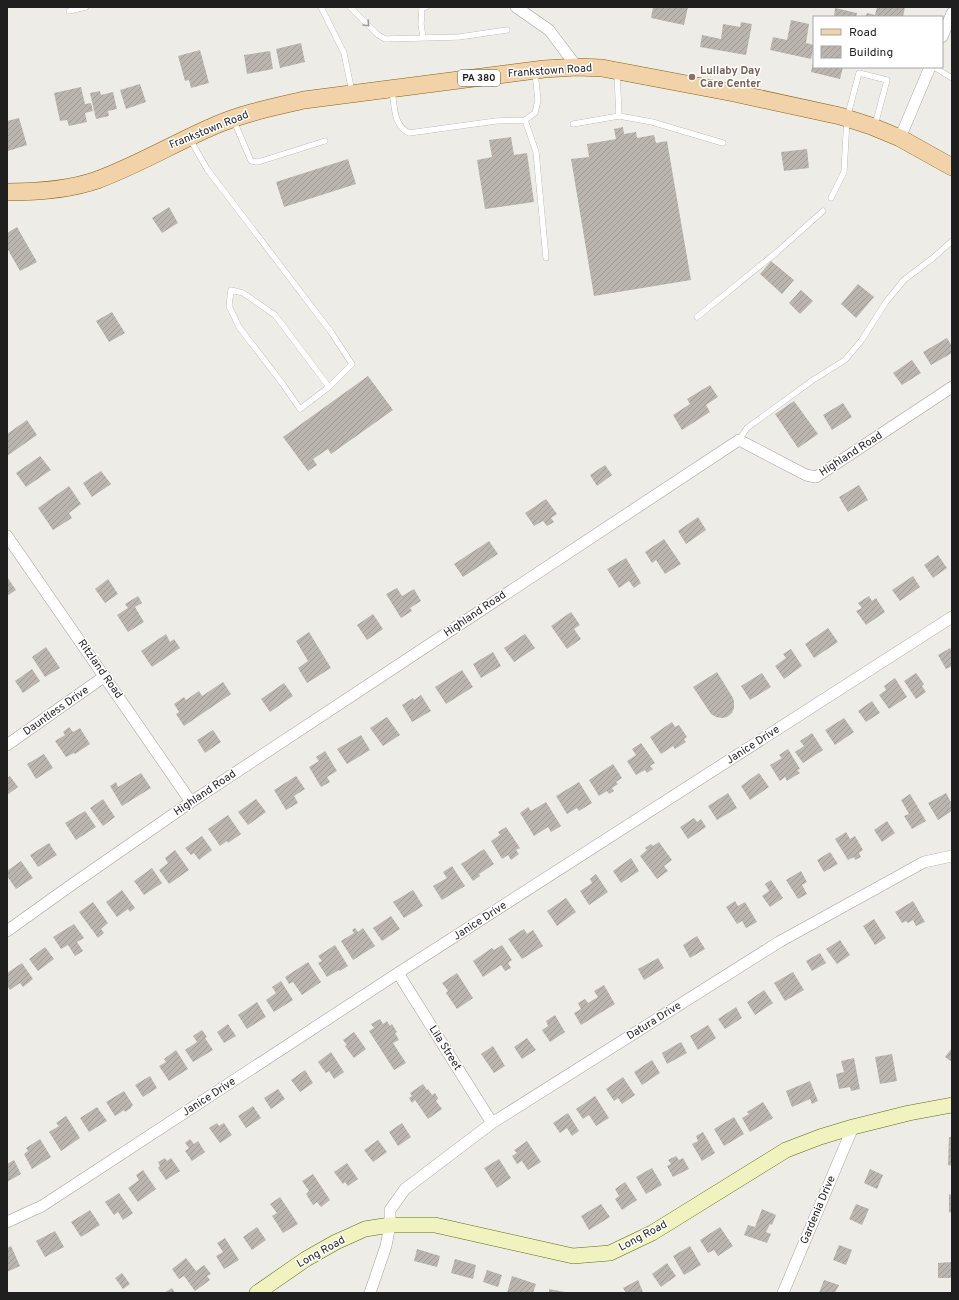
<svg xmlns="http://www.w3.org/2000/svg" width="959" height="1300" viewBox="0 0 959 1300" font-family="Overpass,sans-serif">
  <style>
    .building { fill: url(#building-hatch) }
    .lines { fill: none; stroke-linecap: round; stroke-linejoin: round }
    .lane-casing { stroke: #a0a0a0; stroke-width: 6 }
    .street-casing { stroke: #a0a0a0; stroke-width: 12 }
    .secondary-casing { stroke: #616b11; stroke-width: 16 }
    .primary-casing { stroke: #896110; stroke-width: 18 }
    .lane { stroke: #fff; stroke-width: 5.5 }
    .street { stroke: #fff; stroke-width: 11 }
    .secondary { stroke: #f0f3c0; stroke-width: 15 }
    .primary { stroke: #f2d2a8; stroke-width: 17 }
    .oneway { stroke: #9a9a9a }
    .education-dot { fill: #8d6e63; stroke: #fff; stroke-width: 1.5 }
    .labels { text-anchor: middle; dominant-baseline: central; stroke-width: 3; stroke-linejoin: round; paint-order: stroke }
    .shield { fill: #fff; stroke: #626262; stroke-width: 1 }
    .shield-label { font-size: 10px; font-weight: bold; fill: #1f1f1f }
    .street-label { font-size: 11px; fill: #1f1f1f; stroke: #fff }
    .education-label { font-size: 11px; font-weight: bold; fill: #785e54; stroke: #fff; text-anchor: start }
  </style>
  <defs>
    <pattern id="building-hatch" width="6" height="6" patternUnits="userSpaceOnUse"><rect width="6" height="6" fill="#bbb5af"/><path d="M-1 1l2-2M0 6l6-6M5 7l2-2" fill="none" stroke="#a09b96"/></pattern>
  </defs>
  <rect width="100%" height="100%" fill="#eeece6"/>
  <path class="building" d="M653,7H688L684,25L651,18Z
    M877,7H905L903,17H865L867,13L875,15Z
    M835,8L857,13L856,17H834Z
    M791,20L809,24L806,43L814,45L811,59L770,50L773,37L787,40Z
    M741,22L752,24L746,55L700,47L702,35L721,39L723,24L740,27Z
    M301,43L305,62L280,68L276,49Z
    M200,50L209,83L191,88L189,80L185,81L178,56Z
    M270,51L273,69L247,74L244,55Z
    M813,63L814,67H843L840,79L811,72Z
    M140,84L146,102L126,109L120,90Z
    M81,87L85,104L91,103L93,111L85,113L87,122L69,126L67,120L60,121L54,93Z
    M100,91L101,95L113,92L117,109L108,111L109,116L96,119L90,93Z
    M19,118L27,145L8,151L7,146V121Z
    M623,127L624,134L636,132L637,138L654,135L656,143L667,141L691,280L594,296L571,159L589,157L587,144L616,139L614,129Z
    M511,137L514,155L527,153L534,202L485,209L477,160L492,157L489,140Z
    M807,149L809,168L784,171L781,152Z
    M348,159L356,184L284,207L276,182Z
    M169,207L178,223L162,233L152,218Z
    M17,227L37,262L20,271L7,248V233Z
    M771,261L794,280L782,294L760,274Z
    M858,284L874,297L856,318L841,304Z
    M801,290L813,301L800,314L789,303Z
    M112,312L125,333L109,342L96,321Z
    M947,338L952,346V353L931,365L923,352Z
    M912,360L921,373L902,385L893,373Z
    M368,376L393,410L331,454L328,449L313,459L317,465L308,471L283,437Z
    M710,385L718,397L706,405L710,412L682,430L673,415L690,404L687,399Z
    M794,401L818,434L798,448L775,414Z
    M843,403L852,417L832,430L823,415Z
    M27,420L37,435L7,456V434Z
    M40,456L51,470L26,487L16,473Z
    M605,465L612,475L597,486L590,475Z
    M101,471L111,484L92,497L83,483Z
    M859,485L868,500L848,512L839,497Z
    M69,486L81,504L69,513L72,518L53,530L38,508Z
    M546,499L557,514L551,518L554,522L547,526L543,521L534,526L525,513Z
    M698,517L706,530L686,544L678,531Z
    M664,539L681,564L665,574L656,560L652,563L645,552Z
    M489,541L498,554L463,577L454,564Z
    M938,555L947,568L933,578L924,565Z
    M626,558L641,583L634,588L629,581L619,588L607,569Z
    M913,576L920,587L900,601L892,590Z
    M7,577L16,590L7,596Z
    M108,579L118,594L105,603L95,589Z
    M397,588L402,596L414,589L421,601L410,608L412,611L401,618L386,594Z
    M138,596L142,603L135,607L144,622L128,632L117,615L128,608L125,604Z
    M869,596L872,601L876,598L885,612L866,625L856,611L862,608L858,603Z
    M571,612L580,625L574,629L581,639L567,649L551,626Z
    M373,614L383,629L367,640L357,625Z
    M828,628L838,642L814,658L805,644Z
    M309,632L331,668L307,683L298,668L308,661L296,641Z
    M166,634L170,642L174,639L180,648L152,667L141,651Z
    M525,634L535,648L514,662L504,648Z
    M46,647L60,668L45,677L32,657Z
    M950,648L952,651V666L946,669L938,655Z
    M791,649L802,666L784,679L775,666L786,658L783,654Z
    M493,652L501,666L481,678L473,664Z
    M32,669L40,681L23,693L15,681Z
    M462,670L473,687L446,704L435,687Z
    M717,672L733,698L734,702V708L732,713L727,717L722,718L716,717L711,714L693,687Z
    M762,673L771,687L750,700L741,686Z
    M916,673L924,684L922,686L926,692L916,699L904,681Z
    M895,678L907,697L889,709L879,695L886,690L884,686Z
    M223,682L231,694L184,726L176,714L179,712L174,704L184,697L186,700L199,691L202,696Z
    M284,683L293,696L270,712L261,699Z
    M421,695L431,711L412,722L402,705L413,698L414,700Z
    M872,701L880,713L866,722L858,711Z
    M387,717L400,735L383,746L370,728Z
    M844,718L854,732L835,745L825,730Z
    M672,722L675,727L679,725L687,737L684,739L686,742L675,749L673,746L661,754L650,737Z
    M69,727L73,732L80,728L90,744L75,754L74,753L66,757L55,741L65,735L63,732Z
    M213,730L221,742L205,753L197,740Z
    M812,733L823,750L803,763L795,752L804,746L800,741Z
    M361,735L370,750L347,764L337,749Z
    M641,743L655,763L650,766L653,769L647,773L645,770L636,775L627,761L636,755L632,749Z
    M788,749L800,769L797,770L800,773L787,781L785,777L780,781L770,765L782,758L779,755Z
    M325,751L337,771L327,777L330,782L321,787L309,767L319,761L316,757Z
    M44,754L53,768L36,779L27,764Z
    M613,764L622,778L616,782L618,784L612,788L614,791L609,794L607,791L599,796L589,780Z
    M141,773L151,788L122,806L110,786L116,782L118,787Z
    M759,773L769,787L750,800L741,786Z
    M10,776L18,787L7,795V778Z
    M296,776L305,789L294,796L298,803L286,810L274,790Z
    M579,782L592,803L579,811L577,808L567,814L556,796Z
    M728,793L737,808L717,820L708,806Z
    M946,793L952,804V811L938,820L928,803Z
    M910,794L926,821L912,829L904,816L909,814L901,800Z
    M103,799L115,817L103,826L90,808Z
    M256,799L266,812L248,825L238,812Z
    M546,802L561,826L551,832L548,827L534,836L520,813L528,807L531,811Z
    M85,811L96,827L76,840L65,823Z
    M228,815L241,834L228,843L227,841L220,846L208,829Z
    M694,818L697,822L701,819L706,827L688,839L680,827Z
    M887,821L895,833L882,842L874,830Z
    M506,827L520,848L516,850L519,854L511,860L508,855L502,859L491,841L500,835L498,832Z
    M846,832L850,839L855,836L863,850L859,853L861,857L855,860L854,857L848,860L835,839Z
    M202,836L212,850L199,860L194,853L191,855L185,848Z
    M659,842L672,860L664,866L668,871L657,879L640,856L647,850L645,848L651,844L653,846Z
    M49,843L57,855L38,867L30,855Z
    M484,849L494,864L479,874L480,876L473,881L461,864Z
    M175,850L189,870L169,884L159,870L168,863L165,858Z
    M830,852L838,864L824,872L817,860Z
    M631,858L639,871L621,883L613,871Z
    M21,861L33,878L16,889L7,876V871Z
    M452,866L465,886L442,900L433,886L447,878L443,872Z
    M152,868L162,883L144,895L134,881Z
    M801,871L807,882L802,885L807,894L798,899L786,880Z
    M596,874L608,892L589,905L580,891L592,883L590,879Z
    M771,880L783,898L770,907L762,896L769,891L765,884Z
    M122,890L135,908L130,912L128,909L117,917L106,902Z
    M413,890L423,906L404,918L393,902Z
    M566,898L576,912L557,926L547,911Z
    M735,901L738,906L745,902L757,922L746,928L742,921L737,924L726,907Z
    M913,901L925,922L916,926L913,920L908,923L906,921L902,923L895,912Z
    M93,902L108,923L101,929L104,933L98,938L79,912Z
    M391,916L400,929L382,941L373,928Z
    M874,919L886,938L875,945L863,926Z
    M74,924L84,938L77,942L83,951L75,956L68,945L61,949L53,937Z
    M355,928L358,932L363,928L375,946L353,960L341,941L354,933L352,930Z
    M524,929L527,934L533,930L543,946L522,959L508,939Z
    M697,936L705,949L690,958L683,945Z
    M840,940L850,955L837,964L826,949Z
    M335,945L348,966L340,971L339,970L327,977L318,963L322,961L318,956Z
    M502,945L512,960L508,963L511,968L505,971L501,965L483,977L473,961L492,948L494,950Z
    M45,947L54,959L38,971L29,959Z
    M820,953L826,963L812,971L806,961Z
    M658,958L664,968L644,980L638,969Z
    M308,962L321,982L302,995L293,982L289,984L285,977Z
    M22,963L33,979L23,987L20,983L10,990L7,985V973Z
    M793,972L804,990L785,1001L774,983Z
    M457,973L473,998L457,1009L446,993L448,991L442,983Z
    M281,981L293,1000L274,1012L266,1000L276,993L272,987Z
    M604,985L615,1004L581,1025L574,1013L581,1009L578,1003L585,999L588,1003L598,997L594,991Z
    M764,990L773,1003L755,1015L747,1002Z
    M257,1002L266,1017L247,1029L238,1015Z
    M736,1007L742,1018L725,1029L718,1019Z
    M555,1015L565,1032L550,1042L542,1030L548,1026L546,1021Z
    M380,1019L383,1024L387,1021L390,1026L392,1024L397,1032L395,1033L399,1040L393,1043L406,1063L394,1070L369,1031L374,1028L371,1024Z
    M228,1024L236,1036L224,1043L217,1032Z
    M708,1025L716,1038L698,1050L690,1036Z
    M202,1030L207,1037L205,1038L213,1050L193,1062L185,1050L197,1042L193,1036Z
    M354,1032L366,1049L354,1058L345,1046L347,1045L343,1040Z
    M527,1038L536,1050L522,1059L514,1047Z
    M681,1042L687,1053L667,1064L662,1053Z
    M493,1046L505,1066L494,1073L481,1054Z
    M952,1048V1062L945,1057Z
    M176,1050L188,1069L169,1081L159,1066L166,1062L164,1059Z
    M331,1052L344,1072L334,1079L329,1071L326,1073L318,1062Z
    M892,1054L897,1081L880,1084L875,1057Z
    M854,1058L860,1089L851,1091L850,1087L839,1089L836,1074L844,1072L841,1061Z
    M652,1060L660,1073L642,1085L634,1072Z
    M305,1070L313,1083L300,1092L291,1080Z
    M150,1076L157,1088L143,1097L135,1085Z
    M623,1077L635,1095L622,1104L618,1098L614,1101L606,1089Z
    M810,1081L818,1101L812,1104L810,1099L792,1107L786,1091Z
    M423,1084L427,1090L428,1089L432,1095L435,1093L438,1098L436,1101L442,1109L428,1119L415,1100L412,1103L409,1098L412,1096L410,1093Z
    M278,1089L285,1099L271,1109L264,1098Z
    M124,1091L133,1105L131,1107V1108L125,1112L124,1110L115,1116L106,1102Z
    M595,1096L609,1118L596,1126L589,1115L583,1119L576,1109Z
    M763,1102L773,1118L750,1132L742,1118L749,1114L747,1112Z
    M253,1106L261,1118L246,1128L238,1116Z
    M97,1107L107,1121L89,1132L80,1118Z
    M568,1113L579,1131L572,1136L567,1128L560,1133L553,1123Z
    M66,1116L80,1138L61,1151L49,1132L59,1126L56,1123Z
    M734,1117L744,1134L724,1146L714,1129Z
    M217,1123L219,1126L224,1123L232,1135L220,1143L209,1128Z
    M402,1123L411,1137L398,1146L389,1132Z
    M703,1132L715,1153L702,1161L692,1144L698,1141L696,1136Z
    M949,1137H952V1166L948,1165Z
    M40,1139L51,1157L32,1169L24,1154L28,1151L26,1148Z
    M190,1139L194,1144L198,1141L205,1152L192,1161L185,1151L189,1148L185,1143Z
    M378,1140L387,1152L373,1162L364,1150Z
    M527,1141L541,1162L528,1170L522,1161L517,1164L512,1156L517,1153L514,1150Z
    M676,1156L679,1160L683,1158L689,1169L673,1177L667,1166L671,1164L668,1160Z
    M165,1158L167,1161L171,1158L180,1171L166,1180L158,1168L160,1166L158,1162Z
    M499,1159L511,1178L497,1188L484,1168Z
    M14,1160L21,1174L7,1182V1164Z
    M347,1163L358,1179L348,1186L345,1182L343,1184L334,1172Z
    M652,1168L662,1185L646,1194L636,1177Z
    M870,1169L883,1175L877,1189L864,1183Z
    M143,1170L156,1189L138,1202L128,1188L139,1180L136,1175Z
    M313,1174L330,1200L321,1207L317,1202L313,1205L306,1194L309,1191L302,1181Z
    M625,1182L637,1200L622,1210L615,1199L619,1196L615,1189Z
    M119,1193L133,1213L123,1220L118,1212L114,1215L105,1202Z
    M949,1194L952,1195V1213L949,1212Z
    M280,1197L298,1224L283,1233L272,1216L277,1213L270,1204Z
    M601,1204L610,1217L589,1230L581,1216Z
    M856,1204L869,1209L862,1225L849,1219Z
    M762,1209L776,1215L772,1225L770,1224L766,1232L771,1234L767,1243L744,1235L748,1225L755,1227Z
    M90,1210L100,1225L81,1237L71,1222Z
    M257,1227L266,1240L252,1250L243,1237Z
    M720,1227L733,1246L718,1256L714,1250L708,1253L700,1240Z
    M55,1231L64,1247L45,1257L36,1241Z
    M225,1238L239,1260L224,1269L216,1256L223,1252L217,1243Z
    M839,1245L852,1250L846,1265L833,1260Z
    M11,1246L20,1266L7,1272V1248Z
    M690,1246L701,1265L684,1275L673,1256Z
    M417,1249L440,1256L437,1267L414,1261Z
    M186,1258L196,1271L204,1265L211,1274L207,1276L210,1280L195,1291L184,1276L179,1279L172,1269Z
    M455,1259L476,1265L473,1279L451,1273Z
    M952,1262V1278H938V1263Z
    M667,1263L676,1276L661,1287L652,1274Z
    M487,1270L502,1275L498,1287L483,1282Z
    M122,1273L130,1284L123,1289L115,1278Z
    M512,1276L536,1284L533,1293H507Z
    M638,1280L643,1292L641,1293H626L623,1288Z
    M824,1280L839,1285L835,1293H819Z
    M172,1288L175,1293H164Z
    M549,1289L565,1292V1293H549Z"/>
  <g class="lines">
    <g class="lane-casing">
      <path id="lane" d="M321,7L344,53L352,92
        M350,7L377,34L385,39L423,38
        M426,7L422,8L421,24L423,38L459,37L507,30
        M69,11L86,7
        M934,67L952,78
        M392,91C395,107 393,125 409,133L496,121L525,120L535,113L538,100L535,73
        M619,116L652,122L723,143
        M525,120L536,152L546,258
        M234,121L251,161L258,162L325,141
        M573,124L619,116L617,73
        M190,139L207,169L331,332L352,364L329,387L300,409L282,383L239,327L229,306L231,290L243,293L275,315L329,387
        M831,198L844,172L847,118L859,73L887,80L875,125
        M697,317L777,252L823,211
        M739,440L747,428L813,380L845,360L861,341L886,302L904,280L933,258L952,241"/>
    </g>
    <g class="street-casing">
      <path id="street" d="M516,7L549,30L577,67
        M942,37L952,13
        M900,138L930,67
        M7,536L191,802
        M7,745L105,676
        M7,931L67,888L191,802L739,440L806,475L816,477L952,387
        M398,973L492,1123
        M7,1222L42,1206L398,973L952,617
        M370,1293L386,1246L390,1225V1210L405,1189L492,1123L779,942L924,862L952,856
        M783,1293L853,1127"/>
    </g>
    <g class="secondary-casing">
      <path id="secondary" d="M257,1293L306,1259L336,1242L365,1229L390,1225H435L573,1256L610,1253L652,1233L786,1150L820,1137L853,1127L909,1113L952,1105"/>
    </g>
    <g class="primary-casing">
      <path id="primary" d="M7,192C36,192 69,190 97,180C138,165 176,142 216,125C244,113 274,107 304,100L544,69L577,67L602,68L734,93L840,116L871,126L900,138L952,167"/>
    </g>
    <use href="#lane" class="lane"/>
    <use href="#street" class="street"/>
    <use href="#secondary" class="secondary"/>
    <use href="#primary" class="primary"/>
  </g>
  <defs><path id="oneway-chevron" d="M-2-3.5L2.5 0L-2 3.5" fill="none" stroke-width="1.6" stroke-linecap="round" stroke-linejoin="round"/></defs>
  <use class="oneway" href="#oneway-chevron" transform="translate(367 24) rotate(46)"/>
  <circle class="education-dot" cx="692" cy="77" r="4"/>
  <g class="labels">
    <rect class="shield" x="458" y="70" width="42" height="16" rx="3"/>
    <g class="shield-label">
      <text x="479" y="78">PA 380</text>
    </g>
    <g class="street-label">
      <text transform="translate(550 71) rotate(-4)">Frankstown Road</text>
      <text transform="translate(209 130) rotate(-22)">Frankstown Road</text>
      <text transform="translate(851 454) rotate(-33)">Highland Road</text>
      <text transform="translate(475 614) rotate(-34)">Highland Road</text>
      <text transform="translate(100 669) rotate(55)">Ritzland Road</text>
      <text transform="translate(56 711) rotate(-35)">Dauntless Drive</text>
      <text transform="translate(753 745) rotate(-33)">Janice Drive</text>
      <text transform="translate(205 793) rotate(-34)">Highland Road</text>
      <text transform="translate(480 921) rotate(-33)">Janice Drive</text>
      <text transform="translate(654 1021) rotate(-32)">Datura Drive</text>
      <text transform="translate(445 1048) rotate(58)">Lila Street</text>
      <text transform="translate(209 1097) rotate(-33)">Janice Drive</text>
      <text transform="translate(818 1210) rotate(-67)">Gardenia Drive</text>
      <text transform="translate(643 1236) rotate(-28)">Long Road</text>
      <text transform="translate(321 1252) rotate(-29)">Long Road</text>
    </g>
    <g class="education-label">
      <text x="700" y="71">Lullaby Day<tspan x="700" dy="13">Care Center</tspan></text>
    </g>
  </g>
  <rect width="959" height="1300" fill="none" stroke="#1f1f1f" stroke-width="16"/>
  <rect x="813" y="16" width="130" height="52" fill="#ffffff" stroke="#a5a5a5"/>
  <rect x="821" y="29" width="20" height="6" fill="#f2d2a8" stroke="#a5a5a5"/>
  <text x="849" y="36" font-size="12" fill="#1f1f1f">Road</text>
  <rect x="821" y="46" width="20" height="12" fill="url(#building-hatch)" stroke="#a5a5a5"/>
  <text x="849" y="56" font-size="12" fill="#1f1f1f">Building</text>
</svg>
